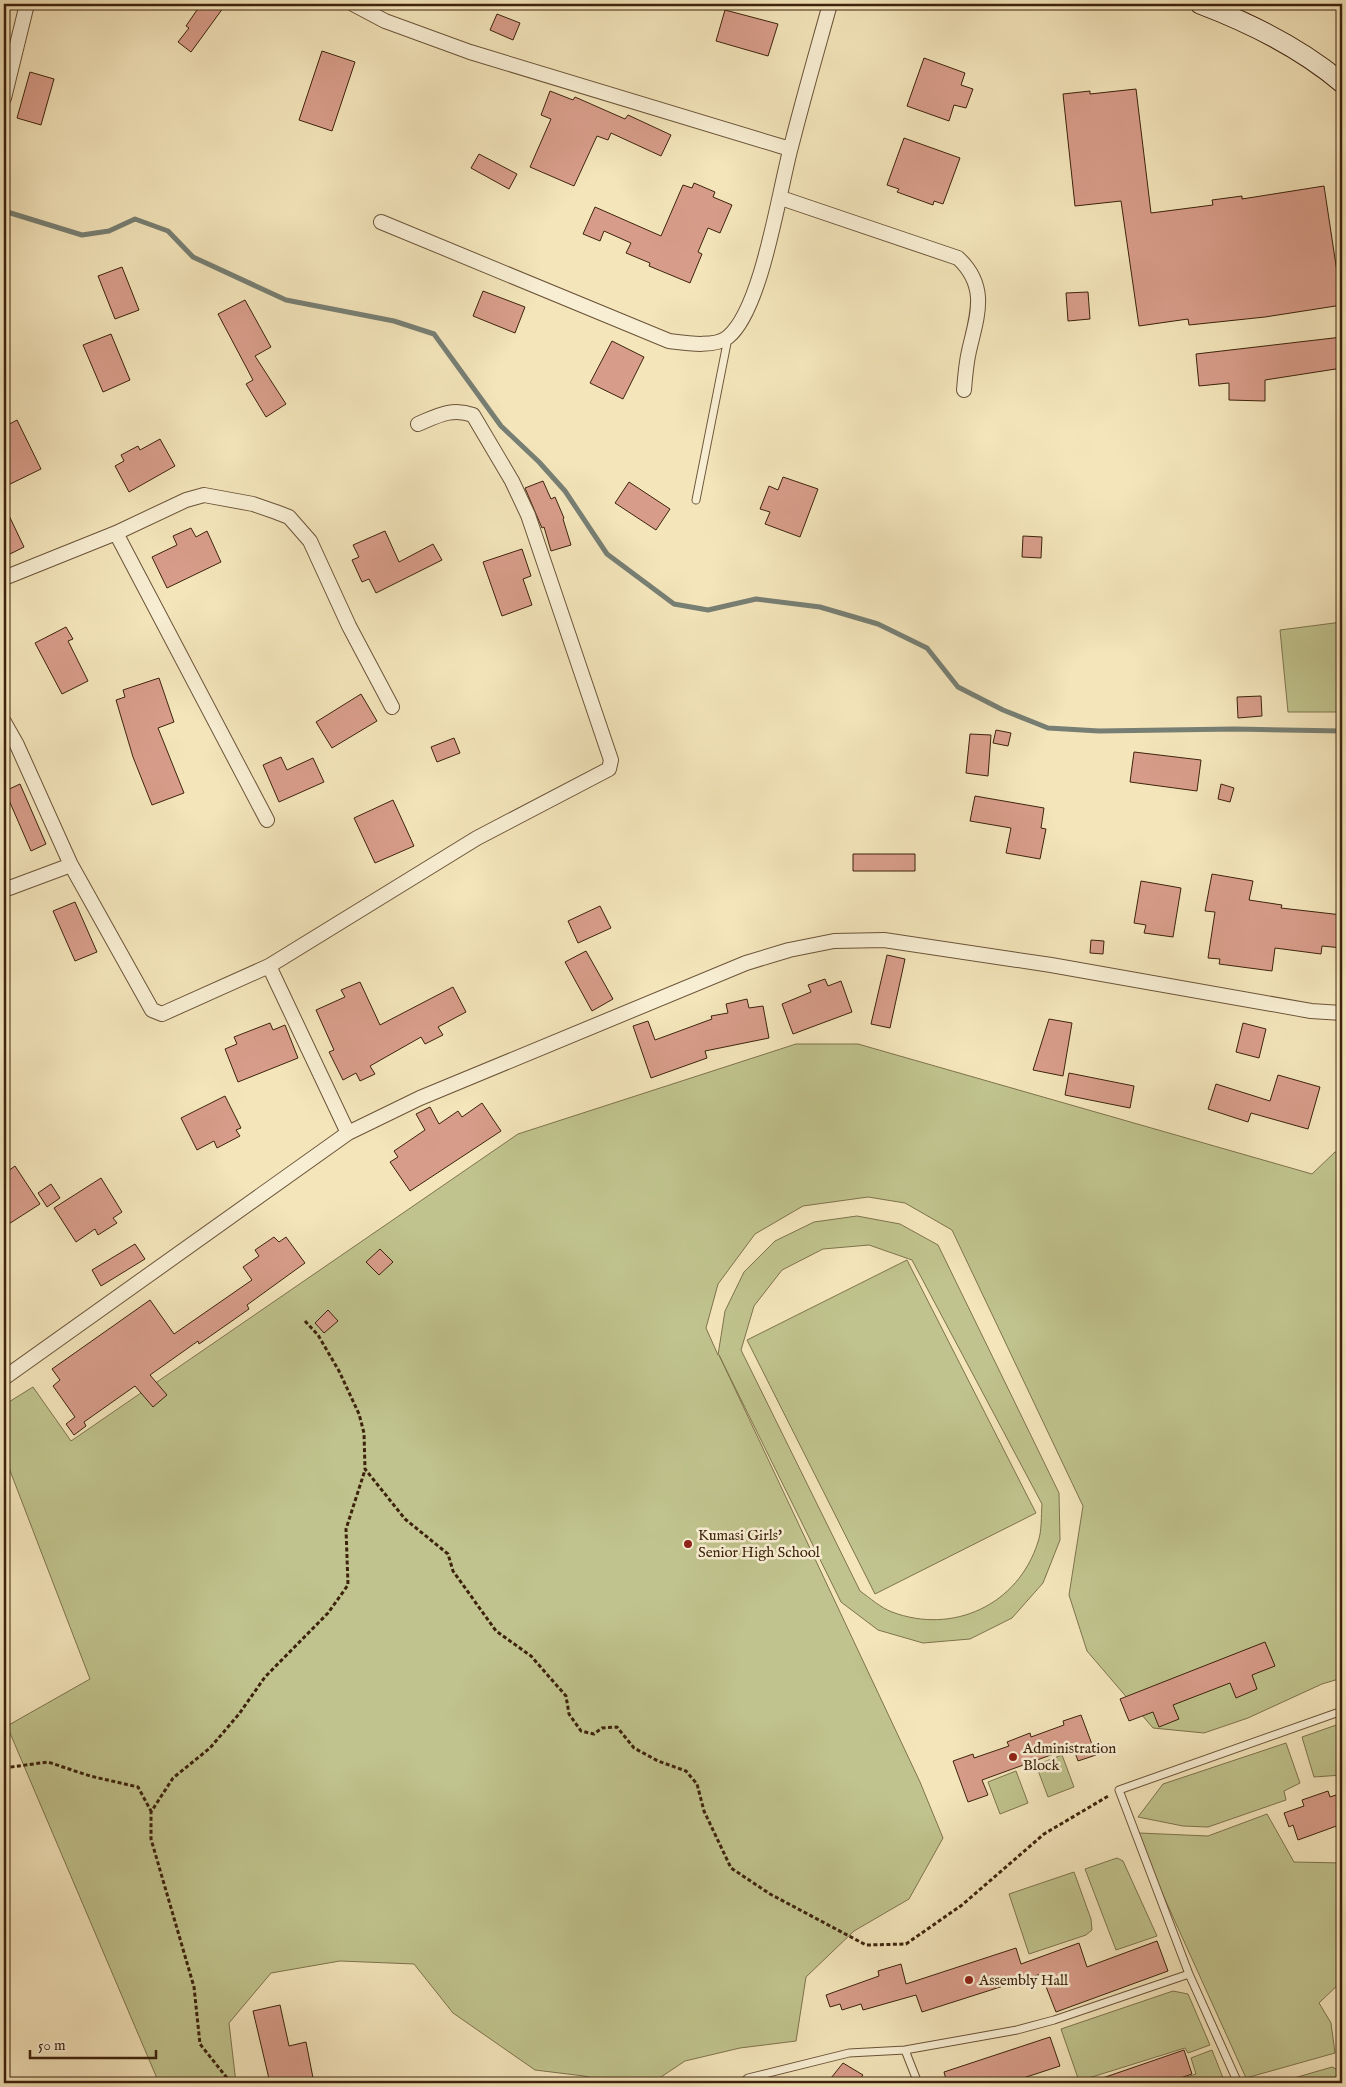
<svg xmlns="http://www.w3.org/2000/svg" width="1346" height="2087" viewBox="0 0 1346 2087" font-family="'IM FELL English',serif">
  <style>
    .green { fill: #c0c38d; stroke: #7e734c; fill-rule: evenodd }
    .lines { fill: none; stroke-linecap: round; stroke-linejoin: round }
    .stream { stroke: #777f74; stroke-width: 5 }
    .building { fill: #d89d8a; stroke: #3d230c }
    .lane-casing { stroke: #6b5438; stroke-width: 9 }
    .street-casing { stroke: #6b5438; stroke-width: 16 }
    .secondary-casing { stroke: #3d230c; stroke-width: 21 }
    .path { stroke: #3d230c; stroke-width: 3; stroke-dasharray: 4 2.5; stroke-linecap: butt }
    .lane { stroke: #f8eed3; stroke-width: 7 }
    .street { stroke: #f8eed3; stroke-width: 14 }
    .secondary { stroke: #f8eed3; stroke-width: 19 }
    .poi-dot { fill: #8f2418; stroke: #f8eed3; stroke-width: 2 }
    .labels { text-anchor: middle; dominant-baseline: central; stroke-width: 5; stroke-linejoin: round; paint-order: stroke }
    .poi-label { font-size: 15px; fill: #3d230c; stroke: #f8eed3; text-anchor: start }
  </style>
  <rect width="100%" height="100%" fill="#f4e5bb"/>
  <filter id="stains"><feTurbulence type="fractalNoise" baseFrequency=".004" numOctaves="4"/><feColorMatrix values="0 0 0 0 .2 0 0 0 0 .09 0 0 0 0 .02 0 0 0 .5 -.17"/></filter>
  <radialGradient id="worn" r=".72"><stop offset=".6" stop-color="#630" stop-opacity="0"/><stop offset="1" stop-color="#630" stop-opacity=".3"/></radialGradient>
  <path class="green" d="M1342,622V712H1288L1280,630Z
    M796,1044H858L1312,1174L1335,1152L1342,1151V1678L1322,1684L1248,1718L1204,1733L1153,1728L1087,1651L1069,1595L1083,1506L952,1230L905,1203L868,1197L803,1206L755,1234L718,1284L706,1328L718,1355L725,1311L744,1272L775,1241L814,1222L857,1216L900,1224L938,1245L1059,1493L1060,1540L1043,1583L1012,1618L970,1639L923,1643L878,1630L841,1602L719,1355L920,1782L943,1838L909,1899L854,1931L806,1977L796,2041L740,2048L685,2061L652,2083H614L584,2076L535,2070L453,2013L414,1964L340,1961L271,1973L229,2023L236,2083H159L7,1726L90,1679L4,1455V1405L33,1387L71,1441L518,1134ZM869,1245L912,1260L1042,1504C1041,1516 1042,1531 1038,1542C1018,1605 953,1635 892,1612C881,1608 870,1598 860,1591L741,1350L754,1306L782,1270L823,1249Z
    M907,1260L1036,1513L875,1594L747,1340Z
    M1342,1723V1775L1314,1777L1302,1737Z
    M1286,1743L1300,1783L1284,1791L1286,1800L1208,1827L1183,1826L1138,1817L1163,1784Z
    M1062,1755L1074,1787L1048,1797L1036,1765Z
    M1016,1771L1028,1803L1000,1814L988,1782Z
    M1267,1814L1294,1862L1342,1863V1981L1319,2003L1331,2023L1335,2053L1246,2078L1139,1842V1833L1208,1836Z
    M1117,1858L1123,1861L1157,1936L1116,1950L1085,1869Z
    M1074,1872L1091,1919L1092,1930L1086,1935L1029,1954L1009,1894Z
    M1173,1991L1188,1994L1210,2045L1188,2053L1185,2048L1079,2081L1061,2029Z
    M1212,2050L1225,2083H1170L1196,2074L1191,2058Z
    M1332,2067L1342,2072V2083H1277Z"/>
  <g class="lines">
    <path class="stream" d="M4,211L82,235L109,231L135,219L168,231L193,257L286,300L394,321L434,334L501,426L539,462L565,491L607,554L674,604L708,610L756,599L820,607L878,624L927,648L958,687L1003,710L1048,728L1099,731L1235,729L1342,731"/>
  </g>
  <path class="building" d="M201,4H226L191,52L178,42L189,28L186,26Z
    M725,10L778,24L768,56L716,41Z
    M497,14L520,23L513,40L490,30Z
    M322,51L355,62L332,131L299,120Z
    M924,58L965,73L961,85L973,89L966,108L954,105L949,121L907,106Z
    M30,72L54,79L41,125L17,118Z
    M1136,89L1151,213L1213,205L1212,200L1242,196V199L1324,186L1342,305L1265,317L1189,325L1188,319L1139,326L1121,201L1075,206L1063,94L1090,91V94Z
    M550,91L573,100L575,97L625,119L628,115L671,135L661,156L611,133L608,140L597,136L574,186L530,167L551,119L541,115Z
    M904,138L960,158L943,204L934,201L933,205L897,192L899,189L887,185Z
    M479,154L517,174L509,189L471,168Z
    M694,183L715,192L713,197L732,205L720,233L708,228L698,252L702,254L690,283L649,266L650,263L626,253L631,243L604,231L600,241L583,234L595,207L661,236L683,185L692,188Z
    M122,267L139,310L115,319L98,276Z
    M483,291L525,307L515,333L473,316Z
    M1088,292L1090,319L1068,321L1066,293Z
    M245,300L271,347L255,356L286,404L266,417L246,384L253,380L218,314Z
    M111,334L130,380L103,392L83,345Z
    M1342,337V368L1265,380V401L1229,400V383L1199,386L1196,354Z
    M612,341L644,357L623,399L590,383Z
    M17,420L41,469L4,487V427Z
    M160,439L175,466L129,492L115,466L124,461L121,455L138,446L140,450Z
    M783,477L818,489L800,537L765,524L770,512L760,509L769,486L778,490Z
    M543,481L551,499L555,497L564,518L563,519L571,545L551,551L544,527L542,528L525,488Z
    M629,482L670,509L656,530L615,503Z
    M4,505L24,547L4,557Z
    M191,528L196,537L207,531L221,562L167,588L152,557L177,545L173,536Z
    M385,531L399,562L433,544L442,560L376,593L369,579L362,582L352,560L359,557L353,545Z
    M1023,536L1042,537L1041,558L1022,557Z
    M522,549L531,576L523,579L532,605L502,616L483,562Z
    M66,627L73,639L68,641L88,681L62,694L35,643Z
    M159,678L174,722L158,728L184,793L152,805L133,757L116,700L125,697L123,690Z
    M361,694L377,721L332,748L316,722Z
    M1261,696L1262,716L1238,718L1237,697Z
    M996,730L1011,733L1008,746L993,743Z
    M970,734L991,735L988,776L966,773Z
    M454,738L460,753L437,762L431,747Z
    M1134,752L1201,760L1197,791L1130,782Z
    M281,757L287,770L313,758L324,782L279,802L263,765Z
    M20,784L46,844L31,851L5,791Z
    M1221,784L1234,788L1230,802L1218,799Z
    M975,796L1044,808L1041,828L1046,829L1040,859L1006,853L1011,828L970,821Z
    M393,800L414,846L375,863L354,818Z
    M853,854H915V871H853Z
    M1212,874L1253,881L1249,900L1282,905L1281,908L1342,915V948L1322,946L1321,954L1275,948L1272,971L1219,964L1220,959L1208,958L1215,912L1205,911Z
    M1141,881L1181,888L1173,937L1144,933L1146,925L1134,923Z
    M75,902L97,952L75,961L53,911Z
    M600,906L611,928L578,943L568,921Z
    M1091,940L1104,941L1103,954L1090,953Z
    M586,951L613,999L592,1011L565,962Z
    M887,955L905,959L890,1028L871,1024Z
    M825,979L828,986L841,981L852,1012L793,1034L782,1004L811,992L808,985Z
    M360,982L380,1025L453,987L466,1012L438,1027L443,1035L425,1044L421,1037L370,1066L375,1074L360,1081L356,1073L343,1080L329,1052L334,1050L316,1010L345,997L341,990Z
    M747,999L749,1008L763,1006L769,1038L705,1051L707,1058L651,1078L633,1026L648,1021L655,1040L712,1019L711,1016L728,1013L726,1004Z
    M1049,1019L1072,1023L1063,1076L1033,1070Z
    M270,1023L273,1030L285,1025L298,1058L238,1082L225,1049L237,1044L234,1037Z
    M1243,1023L1266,1029L1259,1058L1236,1052Z
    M1069,1073L1134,1086L1130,1108L1065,1095Z
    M1278,1075L1320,1087L1308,1129L1251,1113L1248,1122L1208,1109L1216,1084L1270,1101Z
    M225,1096L241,1128L236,1130L240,1136L217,1148L214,1141L197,1150L181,1118Z
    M482,1103L501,1131L410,1191L390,1162L398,1157L394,1151L425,1130L416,1114L430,1107L439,1124L458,1111L462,1117Z
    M15,1166L40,1204L4,1227V1174Z
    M101,1178L122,1212L113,1218L117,1223L98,1235L95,1229L76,1242L54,1208Z
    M51,1184L60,1198L47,1207L38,1193Z
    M274,1237L279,1242L286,1237L305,1263L247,1305L249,1309L199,1344L198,1341L150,1375L167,1395L153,1407L135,1386L84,1422L86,1426L74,1435L66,1424L75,1417L53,1386L60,1380L52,1369L150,1300L174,1334L252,1280L243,1267L259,1256L255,1250Z
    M135,1244L145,1259L101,1286L92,1270Z
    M380,1249L393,1262L379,1275L366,1262Z
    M328,1310L338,1321L324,1333L315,1323Z
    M1265,1642L1275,1666L1252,1675L1257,1689L1236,1698L1230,1683L1173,1705L1179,1719L1159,1727L1153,1712L1129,1721L1120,1699Z
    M1081,1715L1096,1755L1078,1761L1073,1747L982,1780L988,1795L968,1802L953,1761L973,1754L974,1758L1009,1746L1007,1742L1030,1733L1031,1737L1064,1725L1063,1721Z
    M1328,1791L1330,1797L1342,1793V1824L1298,1840L1293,1825L1289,1827L1284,1813L1304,1806L1302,1800Z
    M1157,1941L1168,1971L1056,2012L1041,1974L922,2012L916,1995L863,2010L861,2004L842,2010L840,2004L830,2007L826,1995L879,1976L878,1971L901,1964L906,1984L1016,1948L1021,1964L1079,1943L1087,1967Z
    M280,2005L289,2046L306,2042L314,2083H270L253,2011Z
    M1050,2037L1060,2066L1008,2083H947L944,2072Z
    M1184,2050L1192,2074L1166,2083H1094V2081Z
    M843,2063L863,2075L857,2083H827Z"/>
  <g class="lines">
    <g class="lane-casing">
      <path id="lane" d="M696,500L728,338
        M905,2050L918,2083
        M742,2083L748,2078L849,2053L905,2050L1017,2030L1054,2020L1189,1974
        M1238,2083L1189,1974L1119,1790L1342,1711"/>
    </g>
    <g class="street-casing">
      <path id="street" d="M353,4L385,21L470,52L790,149
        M4,98L27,4
        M781,198L958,258C989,287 977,316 969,351C966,364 965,377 964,390
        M381,222L669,341C685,343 715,348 728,337C762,309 779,191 791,147C803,99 817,51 830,4
        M116,533L267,820
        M4,578L116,533L186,500L204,495L253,504L276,512L289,517L310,541L349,626L392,707
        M4,722L17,745L71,865L152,1010L162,1014L269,966L477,838L609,769L611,760L528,515L512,481L473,415C452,407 437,416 418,424
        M4,890L71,865
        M269,966L348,1133
        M4,1378L348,1133L420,1098L746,963L789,950L834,941L884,940L1051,965L1311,1011L1342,1013"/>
    </g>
    <g class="secondary-casing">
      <path id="secondary" d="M1200,4C1250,23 1301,48 1342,83"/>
    </g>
    <path class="path" d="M305,1321L318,1335L339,1371L359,1414L364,1433L365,1469L405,1519L448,1554L453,1571L496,1631L531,1656L566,1696L569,1714L581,1731L594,1734L602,1728L617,1727L634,1748L658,1761L686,1771L697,1784L704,1811L731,1868L770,1894L866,1945L906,1944L962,1905L1044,1834L1110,1795
      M4,1768L48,1762L90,1776L138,1787L151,1811
      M231,2083L200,2044L194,1987L151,1839V1812L173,1778L210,1748L239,1714L265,1677L328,1613L348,1585L346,1529L365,1470"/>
    <use href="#lane" class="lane"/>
    <use href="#street" class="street"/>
    <use href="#secondary" class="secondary"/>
  </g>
  <g class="poi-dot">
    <circle cx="688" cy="1544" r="5"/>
    <circle cx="1013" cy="1757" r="5"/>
    <circle cx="969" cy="1980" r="5"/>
  </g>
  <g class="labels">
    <g class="poi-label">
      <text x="698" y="1535">Kumasi Girls'<tspan x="698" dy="17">Senior High School</tspan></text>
      <text x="1023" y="1748">Administration<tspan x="1023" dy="17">Block</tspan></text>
      <text x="979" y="1980">Assembly Hall</text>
    </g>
  </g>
  <rect width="1346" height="2087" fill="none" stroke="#f4e5bb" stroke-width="20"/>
  <rect x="5" y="5" width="1336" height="2077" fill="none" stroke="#3d230c" stroke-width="2.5"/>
  <rect x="10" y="10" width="1326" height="2067" fill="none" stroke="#3d230c"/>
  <path d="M30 2050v8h126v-8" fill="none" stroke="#3d230c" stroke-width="2.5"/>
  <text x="38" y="2050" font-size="15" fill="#3d230c" stroke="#f8eed3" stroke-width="4" paint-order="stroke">50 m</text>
  <rect width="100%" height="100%" filter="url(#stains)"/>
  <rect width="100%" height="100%" fill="url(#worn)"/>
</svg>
